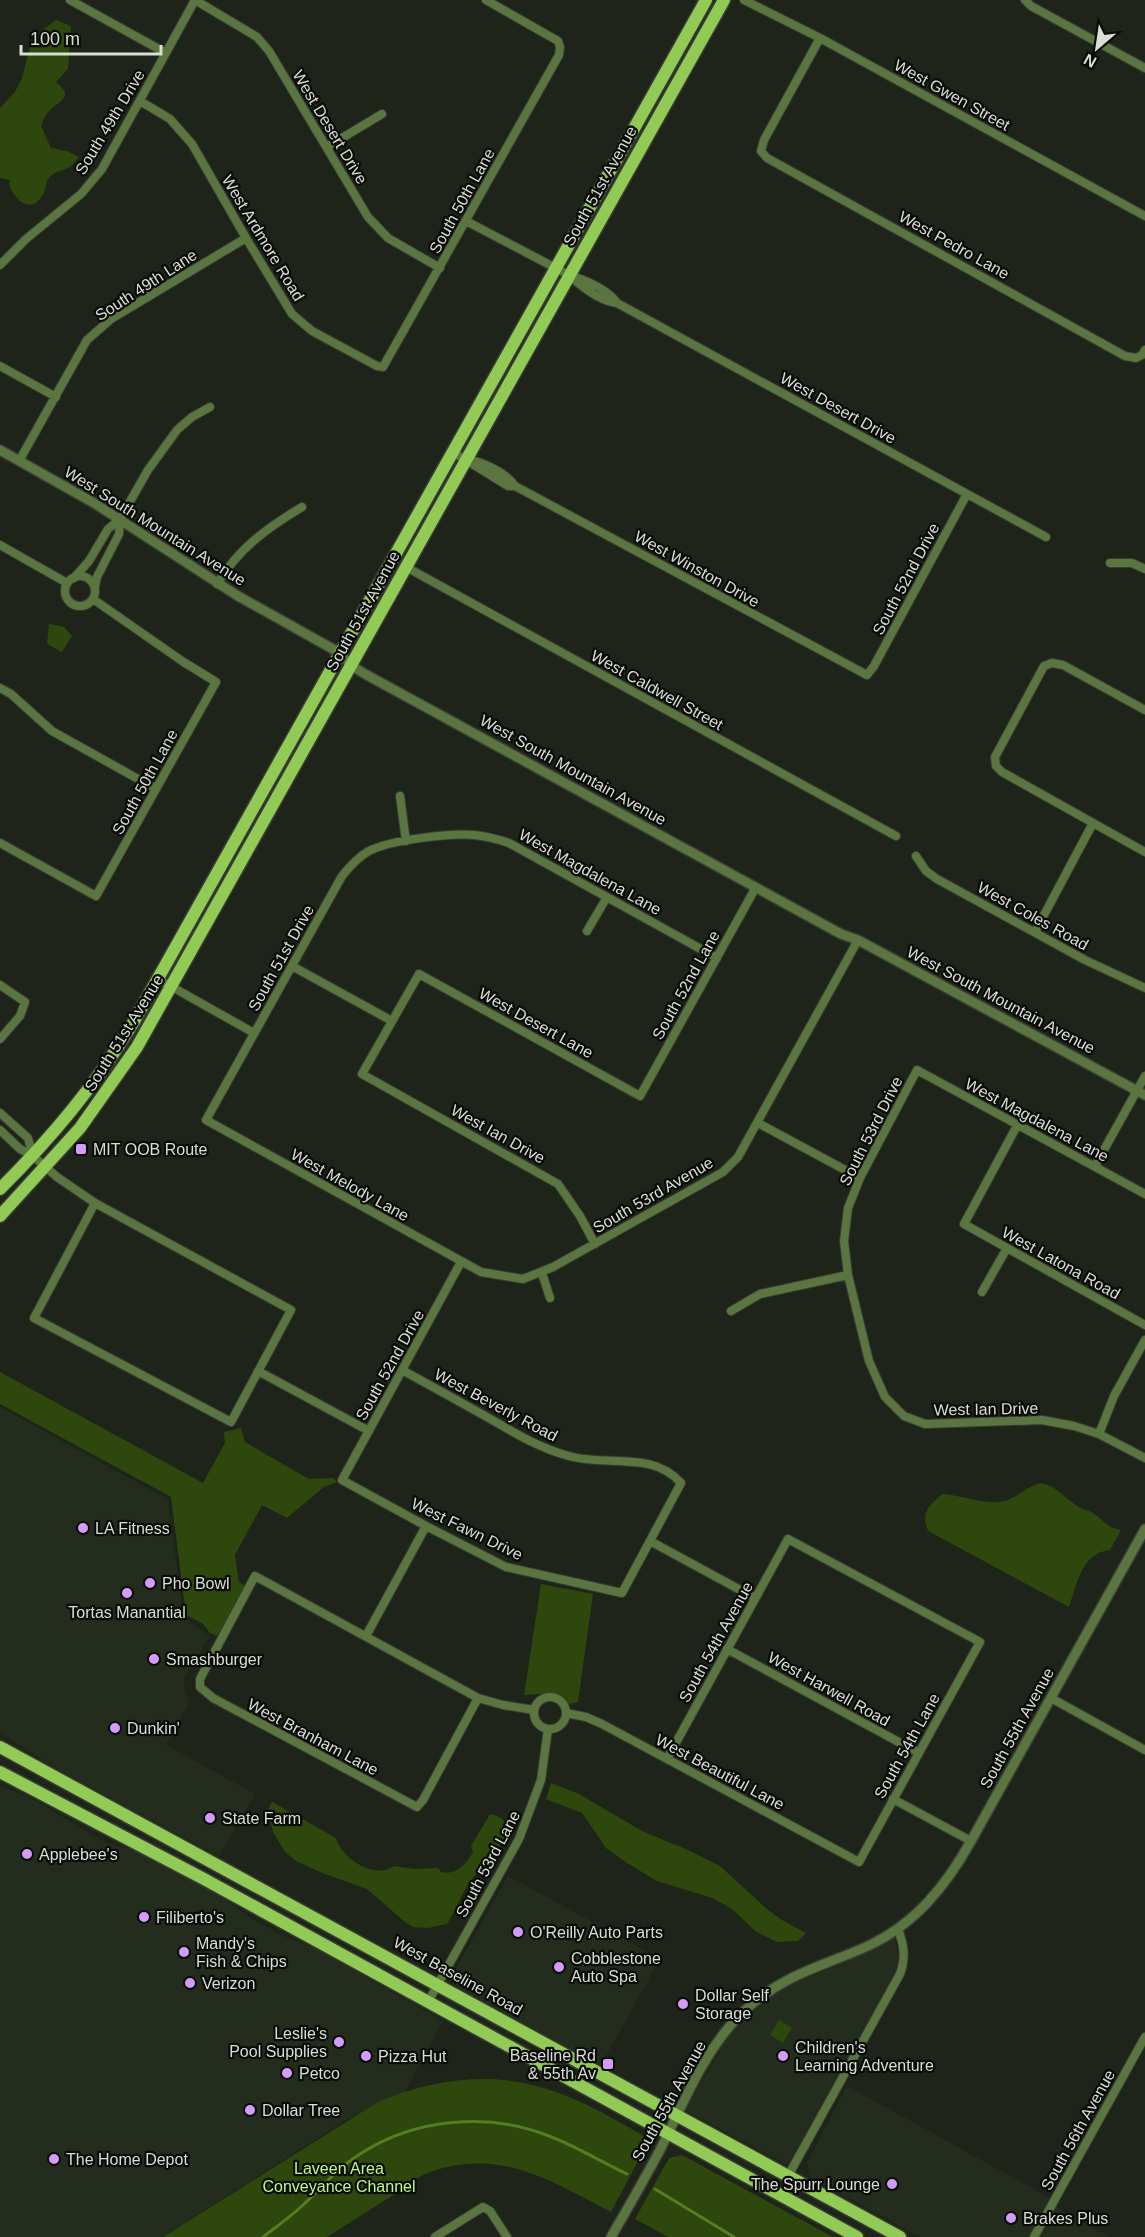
<svg xmlns="http://www.w3.org/2000/svg" width="1145" height="2237" viewBox="0 0 1145 2237" font-family="Arial,sans-serif">
  <style>
    .built { fill: #242d1d }
    .green { fill: #2d470d }
    .lines { fill: none; stroke-linecap: round; stroke-linejoin: round }
    .stream { stroke: #547e22; stroke-width: 3 }
    .minor-casing { stroke: #383e34; stroke-width: 10 }
    .tertiary-casing { stroke: #383e34; stroke-width: 12 }
    .primary-casing { stroke: #383e34; stroke-width: 15 }
    .minor { stroke: #5a7540; stroke-width: 8 }
    .tertiary { stroke: #5a7540; stroke-width: 9 }
    .primary { stroke: #91ca55; stroke-width: 12 }
    .poi-dot { fill: #d59bfb; stroke: #0a0c08; stroke-width: 2 }
    .labels { text-anchor: middle; dominant-baseline: central; stroke-width: 4.5; stroke-linejoin: round; paint-order: stroke }
    .street-label { font-size: 16px; fill: #daded7; stroke: #0a0c08 }
    .poi-label { font-size: 16px; fill: #daded7; stroke: #0a0c08; text-anchor: start }
    .park-label { font-size: 16px; fill: #befa85; stroke: #0a0c08 }
  </style>
  <rect width="100%" height="100%" fill="#1e2419"/>
  <path class="built" d="M0,1407L167,1499L184,1618L210,1636L184,1678V1688L189,1703L166,1745L255,1794L219,1856L52,1766L0,1732Z
    M0,1787L30,1797L104,1842L136,1851L215,1893L254,1920L283,1936L315,1948L443,2021L404,2093L346,2120L162,2237H0Z
    M508,1876L660,1959L601,2065L457,1987L453,1980L454,1972Z
    M895,1937L899,1964L896,1972L788,2165L685,2110L724,2043L737,2027L766,2001L786,1987L867,1953Z
    M847,2086L1045,2195L1062,2211L1110,2237H920L810,2177L807,2163Z"/>
  <path class="green" d="M56,20L71,26L68,69L56,82C73,96 63,99 51,109C46,114 44,119 41,126L51,148L67,151L79,157C69,173 57,168 49,178C46,182 46,188 44,192C33,216 15,202 9,184L10,180L0,178V108L15,92L22,78L31,43L40,32Z
    M49,624L64,627L72,636L62,652L47,644Z
    M0,1372L203,1483L225,1443L224,1432L241,1428L245,1442L309,1479L333,1478L337,1482L324,1487L287,1518L262,1505L235,1555L239,1582L244,1585L243,1591L217,1636L210,1633L203,1624L186,1615L171,1497L0,1404Z
    M1040,1483C1057,1486 1062,1496 1076,1505C1082,1510 1091,1510 1097,1516C1107,1524 1107,1527 1121,1530L1110,1550C1081,1553 1077,1584 1069,1607L928,1531C921,1511 928,1507 942,1494C963,1495 986,1506 1005,1501C1017,1497 1027,1487 1040,1483Z
    M541,1584L593,1594L578,1702L570,1704L553,1693L524,1695Z
    M551,1783L579,1794L642,1831L688,1850L720,1866L767,1909L782,1920L806,1933L798,1941L777,1942L755,1931L732,1909L712,1898L657,1881L627,1863L606,1848L582,1813L546,1799Z
    M272,1802L336,1838C342,1859 375,1880 394,1866L415,1869L438,1868L441,1872C456,1876 466,1864 473,1852L471,1846L490,1814C533,1823 481,1866 470,1882C461,1895 456,1910 447,1924L428,1928L413,1927L405,1922L367,1889L322,1873L296,1861L285,1852L273,1832L268,1810Z
    M779,2020L792,2028L783,2043L770,2035Z
    M492,2079C551,2083 592,2106 642,2135L645,2139V2148L611,2212C557,2184 511,2153 447,2167C431,2171 415,2177 403,2189L327,2237H163L378,2102C414,2086 452,2078 492,2079Z
    M682,2155L833,2237H668L635,2219L669,2158Z"/>
  <g class="lines">
    <path class="stream" d="M655,2189L734,2237
      M263,2237C276,2227 290,2217 302,2206C321,2188 338,2168 360,2154C415,2118 489,2112 549,2136C576,2146 601,2162 627,2174"/>
    <g class="minor-casing">
      <path id="minor" d="M70,0L166,53
        M195,0L257,37L269,51L368,217L388,238L440,268
        M744,0L820,38L1145,216
        M1025,0L1031,6L1145,68
        M820,38L764,140L761,151L767,158L1125,356L1136,358L1142,355L1145,350
        M140,101L170,119L192,144L246,238L292,314L312,331L377,366L383,367L559,55L560,47L558,41L486,0
        M327,147L382,114
        M466,221L569,275C585,280 607,288 617,303
        M0,265L26,239L81,194L102,169L195,0
        M569,275C582,287 599,301 617,303L1046,537
        M0,366L56,397
        M453,452L508,486H515
        M466,459C482,462 506,472 515,486L867,675L874,666L967,494
        M19,461L87,340L111,319L246,238
        M0,545L67,583
        M1110,563H1132L1145,569
        M406,567L896,836
        M65 591a15 15 0 1 1 30 0a15 15 0 1 1-30 0Z
        M74,578L89,561L108,529L120,519L148,470L177,430L192,417L210,407
        M217,584C239,548 267,528 302,507
        M95,587L97,577L119,534L120,519
        M0,688L11,694L52,731L156,789
        M1145,710L1063,665L1052,663L1044,666L995,757L996,766L1002,772L1145,852
        M400,796L406,841
        M0,843L96,896L216,682L182,661L93,599
        M916,856L926,871L937,879L1085,960L1145,988
        M587,931L607,897
        M1035,932L1093,823
        M717,958L509,843C497,839 486,836 474,835C450,833 390,840 369,851C358,857 350,866 342,876L206,1120L481,1272L523,1279L553,1267L723,1172L738,1157L858,940
        M292,966L392,1021
        M158,979L254,1033
        M0,985L25,1002L20,1016L0,1039
        M0,1113L28,1138L33,1156
        M758,1123L860,1178
        M1018,1124L964,1224L1145,1325
        M0,1130L20,1149L33,1156L57,1177L95,1203L291,1310L231,1422L34,1318L95,1203
        M1095,1166L1145,1076
        M1145,1194L917,1070L860,1178L848,1208L844,1241L848,1275L869,1361L885,1397L904,1416L925,1424L1042,1420L1074,1426L1099,1434L1145,1458
        M595,1244L580,1216L558,1184L362,1074L419,974L640,1096L756,887
        M542,1273L550,1298
        M982,1292L1007,1248
        M731,1311L760,1294L848,1275
        M402,1370C433,1387 464,1404 494,1421C518,1435 542,1449 569,1456C606,1467 652,1450 681,1483L622,1593L506,1567L426,1526L342,1480L461,1262
        M258,1371L369,1431
        M1099,1434L1114,1396L1145,1340
        M650,1541L755,1598
        M366,1636L426,1526
        M727,1649L919,1753
        M534 1713a16 16 0 1 1 32 0a16 16 0 1 1-32 0Z
        M478,1698L423,1800L417,1807L213,1698L200,1687V1679L255,1576L478,1698L503,1705L534,1710
        M1051,1698L1145,1750
        M566,1713L586,1717L602,1724L859,1862L980,1642L788,1539L667,1759
        M893,1799L971,1841
        M428,2002L519,1839L541,1780L548,1729
        M788,2176L900,1974C906,1957 904,1945 898,1929
        M435,2237L483,2207L490,2211L507,2237
        M1034,2237L1145,2037"/>
    </g>
    <g class="tertiary-casing">
      <path id="tertiary" d="M0,450L94,503L238,596L340,653L352,666L365,674L841,934L858,940L1145,1095
        M611,2237C628,2208 644,2180 660,2150C684,2102 705,2048 744,2011C784,1974 821,1967 868,1946C915,1924 946,1886 971,1841L1145,1529"/>
    </g>
    <g class="primary-casing">
      <path id="primary" d="M0,1189C52,1137 95,1086 133,1023L706,0
        M0,1216L80,1128L137,1047L724,0
        M0,1747L900,2237
        M0,1772L204,1879L857,2237"/>
    </g>
    <use href="#minor" class="minor"/>
    <use href="#tertiary" class="tertiary"/>
    <use href="#primary" class="primary"/>
  </g>
  <g class="poi-dot">
    <rect x="75" y="1143" width="12" height="12" rx="3"/>
    <circle cx="83" cy="1528" r="6"/>
    <circle cx="150" cy="1583" r="6"/>
    <circle cx="127" cy="1593" r="6"/>
    <circle cx="154" cy="1659" r="6"/>
    <circle cx="115" cy="1728" r="6"/>
    <circle cx="210" cy="1818" r="6"/>
    <circle cx="27" cy="1854" r="6"/>
    <circle cx="144" cy="1917" r="6"/>
    <circle cx="518" cy="1932" r="6"/>
    <circle cx="184" cy="1952" r="6"/>
    <circle cx="559" cy="1967" r="6"/>
    <circle cx="190" cy="1983" r="6"/>
    <circle cx="683" cy="2004" r="6"/>
    <circle cx="339" cy="2042" r="6"/>
    <circle cx="366" cy="2056" r="6"/>
    <circle cx="783" cy="2056" r="6"/>
    <rect x="602" y="2058" width="12" height="12" rx="3"/>
    <circle cx="287" cy="2073" r="6"/>
    <circle cx="250" cy="2110" r="6"/>
    <circle cx="54" cy="2159" r="6"/>
    <circle cx="892" cy="2184" r="6"/>
    <circle cx="1011" cy="2218" r="6"/>
  </g>
  <g class="labels">
    <g class="street-label">
      <text transform="translate(952 95) rotate(29)">West Gwen Street</text>
      <text transform="translate(110 122) rotate(-59)">South 49th Drive</text>
      <text transform="translate(330 127) rotate(59)">West Desert Drive</text>
      <text transform="translate(600 186) rotate(-61)">South 51st Avenue</text>
      <text transform="translate(462 201) rotate(-61)">South 50th Lane</text>
      <text transform="translate(263 238) rotate(59)">West Ardmore Road</text>
      <text transform="translate(954 245) rotate(29)">West Pedro Lane</text>
      <text transform="translate(146 285) rotate(-33)">South 49th Lane</text>
      <text transform="translate(838 408) rotate(29)">West Desert Drive</text>
      <text transform="translate(155 526) rotate(32)">West South Mountain Avenue</text>
      <text transform="translate(697 569) rotate(29)">West Winston Drive</text>
      <text transform="translate(906 579) rotate(-62)">South 52nd Drive</text>
      <text transform="translate(363 611) rotate(-61)">South 51st Avenue</text>
      <text transform="translate(657 690) rotate(29)">West Caldwell Street</text>
      <text transform="translate(573 770) rotate(29)">West South Mountain Avenue</text>
      <text transform="translate(145 782) rotate(-61)">South 50th Lane</text>
      <text transform="translate(590 872) rotate(29)">West Magdalena Lane</text>
      <text transform="translate(1033 916) rotate(29)">West Coles Road</text>
      <text transform="translate(281 958) rotate(-61)">South 51st Drive</text>
      <text transform="translate(686 985) rotate(-61)">South 52nd Lane</text>
      <text transform="translate(1001 1000) rotate(28)">West South Mountain Avenue</text>
      <text transform="translate(536 1023) rotate(29)">West Desert Lane</text>
      <text transform="translate(124 1033) rotate(-58)">South 51st Avenue</text>
      <text transform="translate(1037 1120) rotate(28)">West Magdalena Lane</text>
      <text transform="translate(871 1131) rotate(-63)">South 53rd Drive</text>
      <text transform="translate(498 1134) rotate(29)">West Ian Drive</text>
      <text transform="translate(350 1185) rotate(29)">West Melody Lane</text>
      <text transform="translate(653 1195) rotate(-30)">South 53rd Avenue</text>
      <text transform="translate(1061 1263) rotate(29)">West Latona Road</text>
      <text transform="translate(390 1365) rotate(-61)">South 52nd Drive</text>
      <text transform="translate(496 1405) rotate(28)">West Beverly Road</text>
      <text transform="translate(986 1409) rotate(-1)">West Ian Drive</text>
      <text transform="translate(467 1529) rotate(26)">West Fawn Drive</text>
      <text transform="translate(716 1642) rotate(-61)">South 54th Avenue</text>
      <text transform="translate(829 1689) rotate(29)">West Harwell Road</text>
      <text transform="translate(1017 1728) rotate(-61)">South 55th Avenue</text>
      <text transform="translate(313 1737) rotate(28)">West Branham Lane</text>
      <text transform="translate(907 1746) rotate(-61)">South 54th Lane</text>
      <text transform="translate(720 1772) rotate(28)">West Beautiful Lane</text>
      <text transform="translate(488 1864) rotate(-62)">South 53rd Lane</text>
      <text transform="translate(458 1976) rotate(29)">West Baseline Road</text>
      <text transform="translate(669 2101) rotate(-61)">South 55th Avenue</text>
      <text transform="translate(1078 2130) rotate(-61)">South 56th Avenue</text>
    </g>
    <g class="poi-label">
      <text x="93" y="1149">MIT OOB Route</text>
      <text x="95" y="1528">LA Fitness</text>
      <text x="162" y="1583">Pho Bowl</text>
      <text x="127" y="1612" text-anchor="middle">Tortas Manantial</text>
      <text x="166" y="1659">Smashburger</text>
      <text x="127" y="1728">Dunkin'</text>
      <text x="222" y="1818">State Farm</text>
      <text x="39" y="1854">Applebee's</text>
      <text x="156" y="1917">Filiberto's</text>
      <text x="530" y="1932">O'Reilly Auto Parts</text>
      <text x="196" y="1943">Mandy's<tspan x="196" dy="18">Fish &amp; Chips</tspan></text>
      <text x="571" y="1958">Cobblestone<tspan x="571" dy="18">Auto Spa</tspan></text>
      <text x="202" y="1983">Verizon</text>
      <text x="695" y="1995">Dollar Self<tspan x="695" dy="18">Storage</tspan></text>
      <text x="327" y="2033" text-anchor="end">Leslie's<tspan x="327" dy="18">Pool Supplies</tspan></text>
      <text x="795" y="2047">Children's<tspan x="795" dy="18">Learning Adventure</tspan></text>
      <text x="596" y="2055" text-anchor="end">Baseline Rd<tspan x="596" dy="18">&amp; 55th Av</tspan></text>
      <text x="378" y="2056">Pizza Hut</text>
      <text x="299" y="2073">Petco</text>
      <text x="262" y="2110">Dollar Tree</text>
      <text x="66" y="2159">The Home Depot</text>
      <text x="880" y="2184" text-anchor="end">The Spurr Lounge</text>
      <text x="1023" y="2218">Brakes Plus</text>
    </g>
    <g class="park-label">
      <text x="339" y="2168">Laveen Area<tspan x="339" dy="18">Conveyance Channel</tspan></text>
    </g>
  </g>
  <g transform="translate(1097 48) rotate(209)" stroke="#0a0c08" stroke-width="4.5" paint-order="stroke">
  <path d="M0-4.5L10 22L0 15L-10 22Z" fill="#daded7"/>
  <text y="-9" font-size="16" font-weight="bold" text-anchor="middle" fill="#daded7">N</text>
  </g>
  <path d="M21 45v9h140v-9" fill="none" stroke="#daded7" stroke-width="3"/>
  <text x="30" y="45" font-size="18" fill="#daded7" stroke="#0a0c08" stroke-width="4.5" paint-order="stroke">100 m</text>
</svg>
